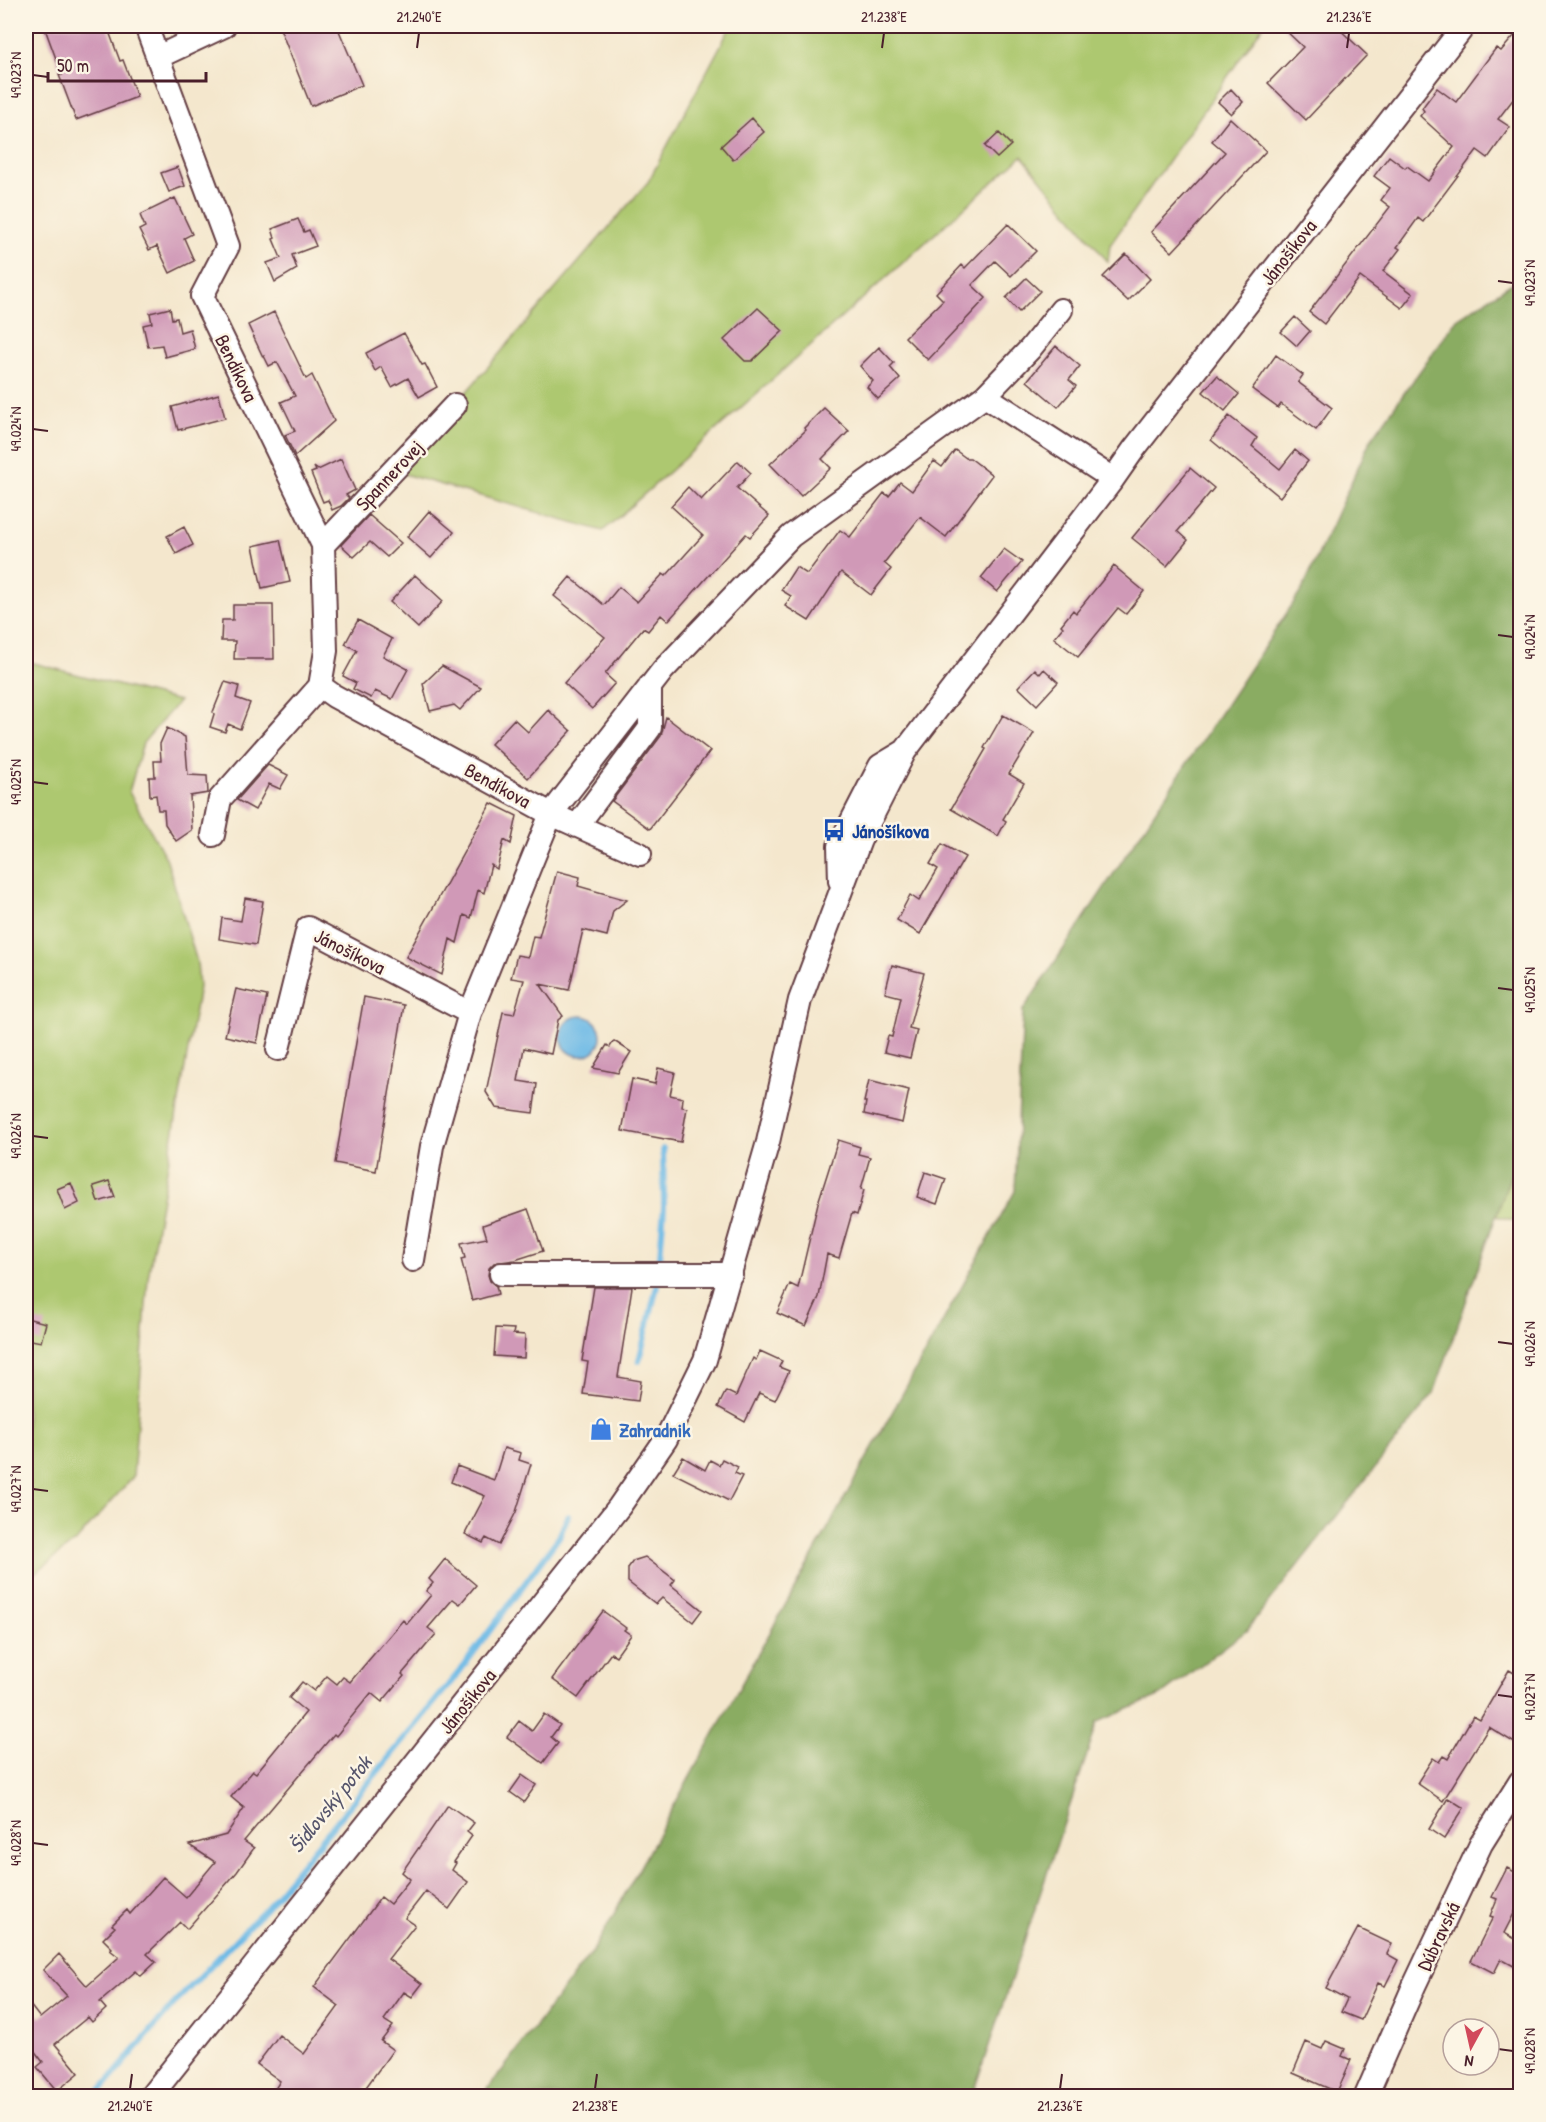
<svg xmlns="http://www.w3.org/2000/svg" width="1546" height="2122" viewBox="0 0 1546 2122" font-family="'Patrick Hand',sans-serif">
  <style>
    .green { fill: #adc86f; stroke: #7c744d; stroke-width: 1.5 }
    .forest { fill: #8aac62; stroke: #6a6646; stroke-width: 1.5 }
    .water { fill: #6cb9e6; stroke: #5b6c88; stroke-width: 1.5 }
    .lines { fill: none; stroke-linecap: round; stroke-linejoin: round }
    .stream { stroke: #6cb9e6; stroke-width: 6 }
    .building { fill: #d099b7 }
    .minor-casing { stroke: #643d43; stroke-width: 26 }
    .minor { stroke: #fff; stroke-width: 22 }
    .ticks { fill: none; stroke: #4a1f2b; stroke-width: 2 }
    .labels { text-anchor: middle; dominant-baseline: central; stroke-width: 5; stroke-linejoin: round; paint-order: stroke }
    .street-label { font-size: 20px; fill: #4a1f2b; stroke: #fcf5e5 }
    .transit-label { font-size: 20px; font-weight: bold; fill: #164399; stroke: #fcf5e5; text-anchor: start }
    .shop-label { font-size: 20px; font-weight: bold; fill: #366cbe; stroke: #fcf5e5; text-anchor: start }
    .water-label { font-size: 21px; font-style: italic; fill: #56556c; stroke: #fcf5e5 }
    .neatline { fill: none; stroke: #4a1f2b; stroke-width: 2 }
    .ticks-label { font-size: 15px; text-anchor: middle; fill: #4a1f2b }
  </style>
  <rect width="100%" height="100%" fill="#fcf5e5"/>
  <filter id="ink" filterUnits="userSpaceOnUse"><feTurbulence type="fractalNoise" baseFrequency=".0167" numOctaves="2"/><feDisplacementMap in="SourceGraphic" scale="12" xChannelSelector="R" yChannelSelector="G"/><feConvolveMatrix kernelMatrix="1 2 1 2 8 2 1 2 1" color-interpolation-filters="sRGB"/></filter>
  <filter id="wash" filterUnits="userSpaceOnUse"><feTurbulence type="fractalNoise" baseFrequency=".008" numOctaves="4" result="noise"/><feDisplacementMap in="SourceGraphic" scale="24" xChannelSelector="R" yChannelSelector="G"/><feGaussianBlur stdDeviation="1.35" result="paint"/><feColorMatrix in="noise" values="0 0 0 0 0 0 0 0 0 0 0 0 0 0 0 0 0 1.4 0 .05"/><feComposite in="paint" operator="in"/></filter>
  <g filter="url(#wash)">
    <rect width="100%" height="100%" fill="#f4e7cd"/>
    <path class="green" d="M731,26H1263L1110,245L1108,262L1022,156L603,531L397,472L648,182Z
      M26,661L179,701L143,743L129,792L167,860L197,962L199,987L148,1278L133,1477L77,1540L26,1580Z
      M1520,1148V1222L1496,1216Z"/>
    <path class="forest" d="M1520,278V1148L1434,1393L1246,1631L1161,1695L1098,1722L972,2096H480L485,2093L596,1946L1015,1191L1023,1010L1302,590L1370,441L1457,319Z"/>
    <path class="water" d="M561 1036a20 20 0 1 1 40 0a20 20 0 1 1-40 0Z"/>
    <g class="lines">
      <path class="stream" d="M660,1257L664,1207L663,1149
        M639,1361L657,1286
        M96,2096L173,2005L266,1908L460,1671L559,1537L568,1516"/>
    </g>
    <g id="blocks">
      <path class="building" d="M44,26H107L120,61L123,60L137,97L76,120L59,75H62Z
        M279,26H337L362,85L311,106Z
        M1281,26H1336L1367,55L1306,120L1268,83L1303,47Z
        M1521,28V89L1498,119L1510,127L1488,158L1477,150L1423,222L1418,218L1397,247L1400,249L1383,271L1413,294L1402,308L1360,277L1324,324L1309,312L1390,207L1381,200L1390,188L1374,176L1389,156L1405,168L1407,166L1428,181L1454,147L1420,116L1424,111L1422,108L1437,88L1456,102L1496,48L1501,51Z
        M1231,89L1243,102L1231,114L1218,102Z
        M752,118L764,132L733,160L721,146Z
        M1230,118L1266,151L1172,252L1151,232L1225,152L1212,141Z
        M999,133L1011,145L997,158L985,146Z
        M178,167L185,186L169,192L161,173Z
        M175,198L192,234L184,238L194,261L170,273L157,246L149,250L139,230L145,227L140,215Z
        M298,219L304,232L309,230L316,246L292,255L297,269L275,282L267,263L281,258L273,239L275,238L272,229Z
        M1008,224L1036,251L1011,276L995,261L972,285L986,298L928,360L905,337L943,300L936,293L962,265L965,268Z
        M1126,254L1150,279L1128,301L1103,277Z
        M1026,278L1040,291L1019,312L1006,298Z
        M170,308L172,319L177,318L180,332L190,329L195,349L165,357L162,345L148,347L143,325L152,323L150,313Z
        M758,308L783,331L752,361H745L724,340Z
        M274,312L306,379L312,375L334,421L295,456L285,435L295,431L281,402L295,396L277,362L269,366L264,356L263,357L248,325Z
        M1295,317L1310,331L1297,346L1281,332Z
        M404,333L422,365L425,364L437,387L419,397L408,378L392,387L381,367L375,371L366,353Z
        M1056,346L1080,366L1069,380L1076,386L1058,407L1027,381Z
        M879,347L894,363L890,367L900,379L878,399L867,387L873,381L860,366Z
        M1276,355L1303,375L1298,382L1332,408L1316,430L1281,404L1278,408L1252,389Z
        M1217,376L1239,394L1225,411L1203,392Z
        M219,394L225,418L178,430L172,407Z
        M824,408L849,431L822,459L831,468L801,496L770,464L806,430L804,428Z
        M1229,416L1257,438L1252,446L1280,469L1295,450L1308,461L1280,497L1211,440Z
        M955,450L966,458H970L992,475L946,537L920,517L884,563L891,569L871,595L841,572L809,621L785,606L791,596L781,590L796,567L807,574L840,530L850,537L884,493L889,496L900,482L912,491L934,461L942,467Z
        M341,459L355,490L346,495L349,498L341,506L332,510L328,500L323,502L311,473L316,471L314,467L318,470Z
        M738,461L751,473L737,488L769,516L750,537L746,534L668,621L661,615L648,631L643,628L605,674L615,683L592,709L564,683L605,637L554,596L570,577L604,605L619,587L637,602L663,574L666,576L703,535L671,506L688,487L701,500Z
        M1190,468L1214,488L1178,531L1188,540L1167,566L1132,538Z
        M429,511L454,532L431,558L407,537Z
        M369,515L401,543L387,557L370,542L354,557L341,545Z
        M184,527L193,545L176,554L167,536Z
        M280,540L290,582L262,588L253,546Z
        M1004,549L1022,562L997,592L981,578Z
        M1114,566L1144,591L1126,614L1118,608L1078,657L1054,638L1063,627L1061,625L1073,610L1076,613Z
        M415,575L443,601L418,628L390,602Z
        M233,605H273L274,659H234L235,641H221L222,620H233Z
        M358,620L392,639L383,656L408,669L392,699L375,691L371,698L353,689L356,683L343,676L357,650L345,644Z
        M442,666L481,687L460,710L454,705L430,711L423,684Z
        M1035,669L1040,674L1044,669L1058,682L1037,705L1018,687Z
        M225,682L239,686L236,698L250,703L240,729L228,724L225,732L210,727L214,714L213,712Z
        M548,710L571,731L528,778L491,744L514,719L528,732Z
        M1003,715L1034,733L1009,774L1024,783L1003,819L1006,821L998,836L951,809L986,749L984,748Z
        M666,717L710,751L650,829L612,801L661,736Z
        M167,728L185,737L188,775L207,776L208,793L190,796L192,830L176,841L165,824L164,810H158L156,795L150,796L149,777H155L154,761H161L160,744Z
        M268,765L288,775L280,789L269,784L255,810L237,800Z
        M491,803L517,816L511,844L504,840L497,869L491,865L484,893L478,890L471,918L464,915L457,943L450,939L442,975L406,957Z
        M942,844L965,857L920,934L897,920L910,895L919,901L938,869L930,864Z
        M557,871L580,877L578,886L627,900L613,911L607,936L583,930L569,990L540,984L563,1016L558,1020L551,1054L524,1048L518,1081L537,1084L533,1113L496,1108L486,1092L503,1012L514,1014L524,980L511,978L517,955L528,957L533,936L539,937Z
        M245,898L263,901L256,945L219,939L222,918L241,921Z
        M892,965L924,973L909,1028L917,1030L910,1058L884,1052L888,1036L892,1037L901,997L885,993Z
        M236,989L267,996L257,1043L225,1036Z
        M364,997L404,1005L376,1171L335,1163Z
        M614,1041L631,1052L618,1073L593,1068L607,1045L610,1047Z
        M658,1068L675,1072L670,1095L683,1098L682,1107L687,1108L681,1142L622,1131L632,1079L655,1084Z
        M869,1080L909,1090L902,1123L864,1114L866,1102H864Z
        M838,1140L860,1147L858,1154L870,1157L861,1189L864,1190L857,1215L852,1213L839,1258L827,1254L819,1297L806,1326L777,1313L790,1284L798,1288L818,1203Z
        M925,1172L946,1179L937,1204L917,1197Z
        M109,1181L115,1197L98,1202L93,1186Z
        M71,1183L79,1203L65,1210L57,1189Z
        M528,1209L543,1251L515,1260L494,1263L489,1268L488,1275L490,1281L496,1286L498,1294L472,1301L461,1259L465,1258L461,1243L487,1238L483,1225Z
        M594,1287H632L618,1377L641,1381L638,1401L583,1394L588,1362L582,1361Z
        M26,1318L46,1323L41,1342L26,1339Z
        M496,1328L514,1329L513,1334L525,1335L524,1358L494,1356Z
        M760,1351L782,1361L779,1367L789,1371L775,1400L759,1393L745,1422L718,1407L726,1391L736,1396L753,1358L756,1360Z
        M504,1448L521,1453L519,1460L531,1464L516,1512L499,1545L486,1538L483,1543L465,1534L485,1496L451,1482L457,1466L494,1480Z
        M683,1457L705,1470L710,1460L719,1465L722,1459L738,1467L735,1473L742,1476L729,1501L673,1473Z
        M645,1557L675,1580L671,1585L702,1610L693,1622L662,1598L656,1604L628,1582V1568L633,1561Z
        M445,1559L476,1585L460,1604L453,1599L428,1628L436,1634L402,1674L404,1676L382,1702L371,1693L336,1736L334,1734L269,1811L244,1841L254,1848L237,1872L187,1929L180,1922L147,1954L156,1962L141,1976L136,1971L100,2002L106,2009L92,2022L88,2017L55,2044L79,2073L57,2091L37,2067L43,2062L26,2040V2000L40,2018L67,1996L43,1970L59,1954L87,1986L119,1957L110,1950L112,1948L103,1939L115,1927L112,1925L127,1910L130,1914L163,1877L186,1897L215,1862L189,1845L226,1835L244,1808L231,1797L253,1771L256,1773L306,1712L289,1698L302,1682L314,1691L327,1676L337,1684L343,1677L350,1682L403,1620L407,1624L431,1595L426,1591L433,1583L429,1579Z
        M603,1611L626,1628L624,1630L631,1635L616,1656L611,1653L578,1698L552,1679Z
        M1509,1670L1521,1677V1747L1489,1727L1443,1801L1417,1783L1433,1758L1439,1762L1443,1756L1448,1759L1473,1716L1480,1720Z
        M544,1714L560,1725L551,1737L558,1743L543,1763L507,1737L519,1721L532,1731Z
        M522,1775L536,1785L524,1802L510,1792Z
        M1448,1798L1464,1808L1444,1839L1429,1829Z
        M448,1805L474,1823L467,1832L472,1836L454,1862L456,1863L452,1870L468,1882L449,1909L426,1891L405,1918L415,1925L388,1959L422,1984L412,1997L404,1992L384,2020L393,2026L381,2041L393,2050L359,2097H270L280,2081L257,2064L279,2035L304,2054L339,2006L314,1987L381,1897L390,1904L410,1879L402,1872Z
        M1507,1868L1521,1875V1900L1504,1933L1521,1942V1970L1501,1959L1494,1973L1471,1961L1493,1917L1490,1916L1497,1899L1492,1897Z
        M1358,1928L1392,1944L1387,1954L1398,1960L1385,1986L1378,1983L1361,2020L1341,2012L1347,1999L1326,1988Z
        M1326,2041L1345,2049L1342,2056L1351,2060L1337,2092L1293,2073L1306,2042L1322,2049Z"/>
    </g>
  </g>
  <g filter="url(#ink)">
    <use href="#blocks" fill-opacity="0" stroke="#643d43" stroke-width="1.5"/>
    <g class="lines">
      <g class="minor-casing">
        <path id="minor" d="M146,26L228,246L202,296L323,545L326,651L320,686L220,799L213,835
          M158,57L224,26
          M985,396L1030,349L1061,310
          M323,545L455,405
          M320,686L334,696L551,814L640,854
          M577,826L650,728V686
          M840,881L839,846L880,766L905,751
          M278,1049L308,928L470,1013
          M413,1260L432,1146L470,1013L551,814L663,670L791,536L985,396L1113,479
          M501,1274H731
          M151,2096L619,1507L666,1439L705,1360L768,1142L800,1000L860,840L905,751L1113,479L1134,449L1464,26
          M1366,2096L1414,1986L1481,1844L1520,1782"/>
      </g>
      <use href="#minor" class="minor"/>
    </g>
  </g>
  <path class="ticks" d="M417,48L419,33M882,48L884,33M1347,48L1349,33M33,75L48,77M1498,281L1513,283M33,429L48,431M1498,635L1513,637M33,782L48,784M1498,988L1513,990M33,1136L48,1138M1498,1342L1513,1344M33,1489L48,1491M1498,1695L1513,1697M33,1843L48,1845M1498,2049L1513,2051M130,2089L132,2074M595,2089L597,2074M1060,2089L1062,2074"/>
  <defs>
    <g id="bus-bare" transform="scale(1.8)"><path d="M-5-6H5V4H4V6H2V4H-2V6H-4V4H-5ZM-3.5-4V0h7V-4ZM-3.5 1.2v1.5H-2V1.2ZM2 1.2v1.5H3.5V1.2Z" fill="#1a4fb4" stroke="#fcf5e5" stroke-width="2.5" paint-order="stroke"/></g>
    <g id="shop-bare" transform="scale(1.8)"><path d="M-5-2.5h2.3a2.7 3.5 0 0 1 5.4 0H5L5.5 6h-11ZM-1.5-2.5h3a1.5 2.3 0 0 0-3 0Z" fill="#3f7fe0" stroke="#fcf5e5" stroke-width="2.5" paint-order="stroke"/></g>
  </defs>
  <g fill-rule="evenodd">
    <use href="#bus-bare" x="834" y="830"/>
    <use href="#shop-bare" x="601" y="1429"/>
  </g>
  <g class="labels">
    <g class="street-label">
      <text transform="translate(1288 252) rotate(-52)">Jánošíkova</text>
      <text transform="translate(237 368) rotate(64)">Bendíkova</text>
      <text transform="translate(389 475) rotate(-47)">Spannerovej</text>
      <text transform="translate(498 785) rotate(29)">Bendíkova</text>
      <text transform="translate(350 951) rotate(27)">Jánošíkova</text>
      <text transform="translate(467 1701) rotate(-51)">Jánošíkova</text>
      <text transform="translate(1438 1936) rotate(-65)">Dúbravská</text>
    </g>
    <g class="transit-label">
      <text x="852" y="830">Jánošíkova</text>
    </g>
    <g class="shop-label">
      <text x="619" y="1429">Zahradnik</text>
    </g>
    <g class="water-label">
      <text transform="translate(330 1804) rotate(-51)">Šidlovský potok</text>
    </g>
  </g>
  <rect width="1546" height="2122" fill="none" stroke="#fcf5e5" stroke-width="66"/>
  <g transform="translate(1471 2047) rotate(188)"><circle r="28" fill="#fcf5e5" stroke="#b59f9b" stroke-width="1.5"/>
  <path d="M0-4.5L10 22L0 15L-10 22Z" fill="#d1495b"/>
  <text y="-9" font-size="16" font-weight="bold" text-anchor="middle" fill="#4a1f2b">N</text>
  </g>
  <path d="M48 72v9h158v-9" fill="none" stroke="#4a1f2b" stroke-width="3"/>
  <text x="57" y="72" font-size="18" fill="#4a1f2b" stroke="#fcf5e5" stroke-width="4.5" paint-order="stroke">50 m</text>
  <rect x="33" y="33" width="1480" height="2056" class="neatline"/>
  <g class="ticks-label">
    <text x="419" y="22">21.240°E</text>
    <text x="884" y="22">21.238°E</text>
    <text x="1349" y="22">21.236°E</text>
    <text transform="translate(16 75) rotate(-90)" y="5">49.023°N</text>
    <text transform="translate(1530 283) rotate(-90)" y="5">49.023°N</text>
    <text transform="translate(16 429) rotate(-90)" y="5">49.024°N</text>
    <text transform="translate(1530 637) rotate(-90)" y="5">49.024°N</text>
    <text transform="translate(16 782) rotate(-90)" y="5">49.025°N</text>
    <text transform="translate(1530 990) rotate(-90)" y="5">49.025°N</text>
    <text transform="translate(16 1136) rotate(-90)" y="5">49.026°N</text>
    <text transform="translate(1530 1344) rotate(-90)" y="5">49.026°N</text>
    <text transform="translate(16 1489) rotate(-90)" y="5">49.027°N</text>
    <text transform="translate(1530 1697) rotate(-90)" y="5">49.027°N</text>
    <text transform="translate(16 1843) rotate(-90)" y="5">49.028°N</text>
    <text transform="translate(1530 2051) rotate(-90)" y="5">49.028°N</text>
    <text x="130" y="2111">21.240°E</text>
    <text x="595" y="2111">21.238°E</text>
    <text x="1060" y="2111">21.236°E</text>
  </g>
</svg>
